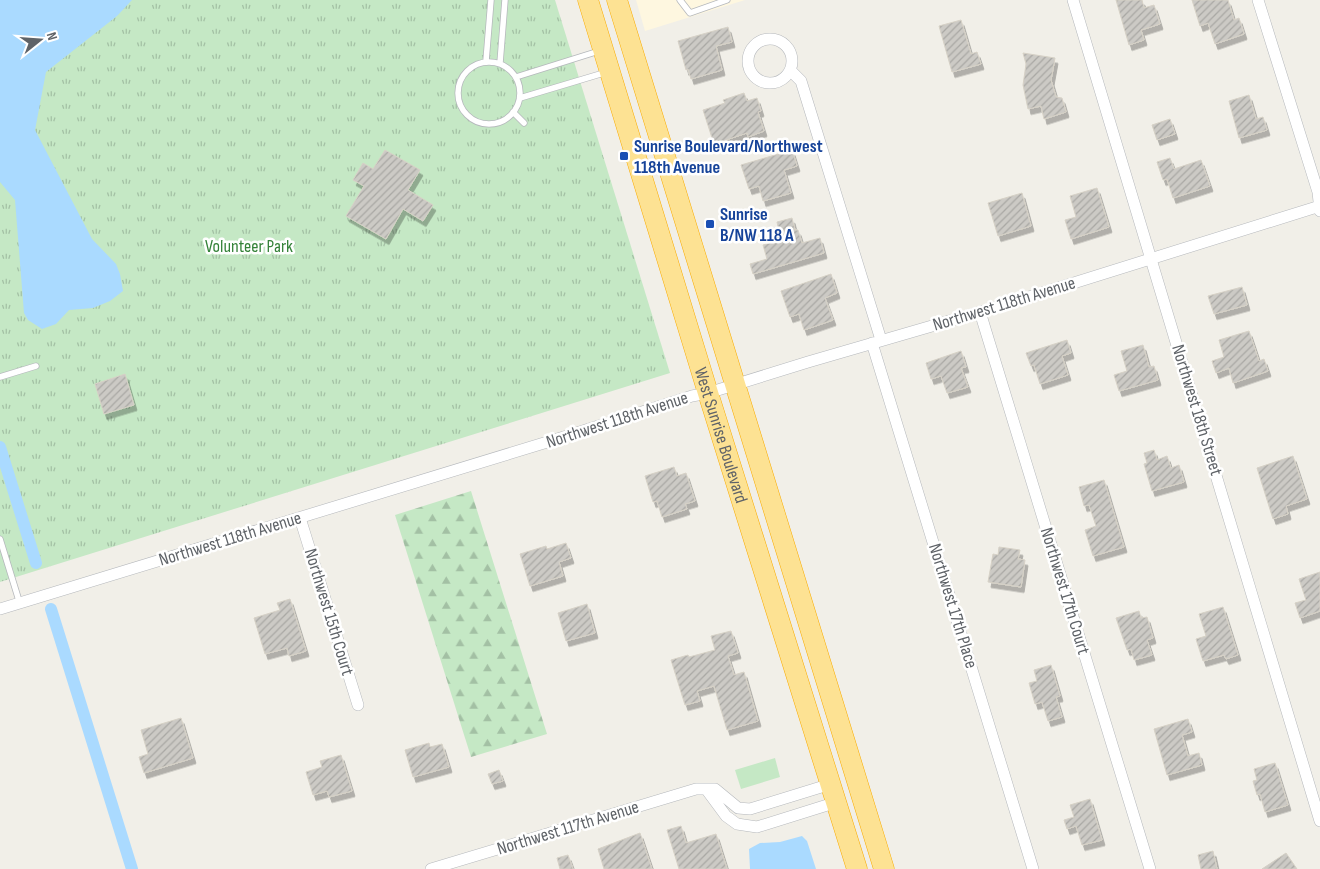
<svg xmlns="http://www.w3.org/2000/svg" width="1320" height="869" viewBox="0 0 1320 869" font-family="'Sofia Sans Condensed',sans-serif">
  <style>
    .commercial { fill: #fef7e0 }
    .grass { fill: #c5e8c5 }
    .forest { fill: url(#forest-firs) }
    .park { fill: url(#park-tufts) }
    .water { fill: #aadaff }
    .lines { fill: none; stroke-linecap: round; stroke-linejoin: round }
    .canal { stroke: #aadaff; stroke-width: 12 }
    .building { fill: url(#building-hatch); stroke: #d6d1c6; filter: url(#shadow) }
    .lane-casing { stroke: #b5b8bc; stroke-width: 7 }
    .street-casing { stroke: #b5b8bc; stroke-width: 12 }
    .highway-casing { stroke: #f9ab00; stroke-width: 21 }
    .lane { stroke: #fff; stroke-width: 5.5 }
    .street { stroke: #fff; stroke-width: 11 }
    .highway { stroke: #fde293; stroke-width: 20 }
    .transit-dot { fill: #1a4fb4; stroke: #fff; stroke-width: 2 }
    .labels { text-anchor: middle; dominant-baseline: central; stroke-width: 5; stroke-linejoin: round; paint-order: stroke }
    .transit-label { font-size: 18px; font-weight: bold; fill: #164399; stroke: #fff; text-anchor: start }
    .park-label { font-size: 18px; fill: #348238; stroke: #fff }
    .street-label { font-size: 18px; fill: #5f6368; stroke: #fff }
  </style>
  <defs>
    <pattern id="forest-firs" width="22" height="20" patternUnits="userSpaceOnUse" patternTransform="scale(1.25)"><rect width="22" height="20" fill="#c5e8c5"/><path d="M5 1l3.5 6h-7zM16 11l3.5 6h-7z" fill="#a3c0a4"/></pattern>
    <pattern id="park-tufts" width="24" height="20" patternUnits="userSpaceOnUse" patternTransform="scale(1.25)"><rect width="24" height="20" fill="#c5e8c5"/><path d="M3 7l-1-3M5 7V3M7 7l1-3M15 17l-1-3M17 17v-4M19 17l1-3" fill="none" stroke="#a3c0a4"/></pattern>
    <pattern id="building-hatch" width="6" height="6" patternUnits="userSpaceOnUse" patternTransform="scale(1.25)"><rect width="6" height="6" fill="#cccac5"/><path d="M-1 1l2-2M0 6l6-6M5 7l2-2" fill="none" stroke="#a9a8a4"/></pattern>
    <filter id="shadow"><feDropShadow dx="3" dy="5.5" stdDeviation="0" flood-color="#0004"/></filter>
  </defs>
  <rect width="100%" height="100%" fill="#f1efe8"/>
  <path class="commercial" d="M636,0H745L645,31Z"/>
  <path class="grass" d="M775,758L780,777L741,789L735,770Z"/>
  <path class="forest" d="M471,491L547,734L471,757L395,515Z"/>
  <path class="park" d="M0,0H555L670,373L0,582Z"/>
  <path class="water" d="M0,0H132L117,16L46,72L35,130L92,239L116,264L120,274L123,291L110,301L93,308L69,310L56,324L42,329L28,320L24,313L15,200L0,182Z
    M802,836L807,841L816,869H750L749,849L760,843L780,842Z"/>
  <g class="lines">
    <path class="canal" d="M0,447L36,563
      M51,609L132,869"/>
  </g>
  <path class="building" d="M1116,0H1142L1144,8L1154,5L1160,24L1141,30L1144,40L1129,45Z
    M1192,0H1228L1234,20L1239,18L1244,34L1215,44L1208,23L1200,26Z
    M961,20L971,54L977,52L981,64L952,72L939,26Z
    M728,27L732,42L716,46L722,70L691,79L688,69L686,70L678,41Z
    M1023,53L1055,58L1051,80L1056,97L1062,98L1066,112L1044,119L1041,106L1028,109L1023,85L1026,64Z
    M744,93L747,101L757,98L761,111L758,112L764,131L748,137L747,133L714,144L703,110L725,103L723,100Z
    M1249,95L1256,119L1263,117L1267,130L1239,138L1229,101Z
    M1170,119L1175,134L1157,140L1152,125Z
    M385,150L420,170L408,190L433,205L423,221L403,209L386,239L346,216L364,186L353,180L363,163L373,169Z
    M792,150L797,166L784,170L791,193L763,201L759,186L749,189L741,165Z
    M1170,158L1174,169L1201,160L1210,186L1173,198L1167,179L1163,180L1157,162Z
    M1097,188L1109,227L1071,239L1065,220L1076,217L1070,196Z
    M1022,193L1031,226L998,236L988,203Z
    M792,218L795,230H798L802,243L820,238L824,253L753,274L750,264L767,259L763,245L772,242L768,230L778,227L777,222Z
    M831,274L837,293L825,298L833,320L804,330L799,314L790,317L781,291Z
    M1242,287L1247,305L1214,314L1208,296Z
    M1249,331L1259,361L1264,359L1268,371L1233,383L1229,368L1216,373L1212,361L1224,357L1219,340Z
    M1067,340L1071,353L1062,356L1068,375L1040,384L1034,365L1031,366L1026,353Z
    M1143,345L1149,367L1154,366L1158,380L1119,391L1114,375L1127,371L1121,351Z
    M961,351L966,367L961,368L968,387L947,393L941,376L931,379L926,363Z
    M125,374L134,405L104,414L95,384Z
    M1154,450L1157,460L1167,456L1171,468L1179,465L1184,482L1152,491L1144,464L1147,463L1144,453Z
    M1293,456L1307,499L1286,506L1288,514L1273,519L1257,468Z
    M674,467L677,476L686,473L695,501L685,504L687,509L662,517L657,501L653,502L645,476Z
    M1104,480L1124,547L1093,556L1085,530L1096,526L1089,505L1084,506L1079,487Z
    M566,543L571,558L559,562L563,576L530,586L520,554L546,546L547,549Z
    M999,547L1020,550L1018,559L1025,560L1021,587L988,582L993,554L998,555Z
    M1320,572V611L1300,618L1295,603L1306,600L1299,579Z
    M290,599L306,651L289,656L287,648L265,654L254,618L280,610L277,603Z
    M587,604L595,633L566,641L558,613Z
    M1223,607L1238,655L1226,659L1224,655L1203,661L1196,639L1206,636L1199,614Z
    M1139,611L1141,618L1147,617L1153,638L1147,640L1152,655L1134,660L1131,649L1127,650L1116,618Z
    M731,631L738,653L728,656L734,675L744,672L758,721L727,730L714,686L697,691L700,701L685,705L671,660L688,655L689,657L715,650L711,636Z
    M1051,665L1060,696L1056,697L1062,717L1048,721L1042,702L1035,704L1029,683L1037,681L1034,670Z
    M181,718L193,758L144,773L139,757L148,754L141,730Z
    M1188,719L1192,732L1182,735L1188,756L1199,753L1202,765L1167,775L1154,729Z
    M429,743L430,747L442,744L449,767L413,777L405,750Z
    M341,755L352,791L329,797L327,791L313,795L306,772L322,767L320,761Z
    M1275,763L1288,805L1265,812L1260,794L1257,795L1253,781L1257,780L1254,769Z
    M499,770L503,781L492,784L488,774Z
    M1090,799L1102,840L1082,845L1076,826L1067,829L1064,820L1074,817L1070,805Z
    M681,826L686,843L716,834L727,869H679L667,830Z
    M640,833L652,869H604L598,849Z
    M1213,851L1217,869H1201L1198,855Z
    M1286,853L1297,869H1262Z
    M568,855L573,869H560L557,858Z"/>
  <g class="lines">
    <g class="lane-casing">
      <path id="lane" d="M680,0L690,13L727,0
        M486,61L491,0
        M458 93a31 31 0 1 1 62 0a31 31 0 1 1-62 0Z
        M500,63L505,0
        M516,77L599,51
        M520,98L607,72
        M513,112L524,123
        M0,377L36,366
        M0,539L20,604"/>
    </g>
    <g class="street-casing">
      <path id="street" d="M1073,0L1320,821
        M1258,0L1318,192L1320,211
        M748 61a22 22 0 1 1 44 0a22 22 0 1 1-44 0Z
        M790,70L801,81L881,340
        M980,312L1150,869
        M872,343L1033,869
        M300,518L358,705
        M0,609L567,436L692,396L708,393L808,362L987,310L1320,206
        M706,789L726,816L737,824L757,827L837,802
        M431,869L696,789H715L738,808L750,809L831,784"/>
    </g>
    <g class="highway-casing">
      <g id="highway">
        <path id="s1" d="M588,0L708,393L857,869"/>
        <path d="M617,0L884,869"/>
      </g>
    </g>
    <use href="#lane" class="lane"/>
    <use href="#street" class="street"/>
    <use href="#highway" class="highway"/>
  </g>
  <g class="transit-dot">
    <rect x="619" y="151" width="10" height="10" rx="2.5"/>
    <rect x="705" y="219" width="10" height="10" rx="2.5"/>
  </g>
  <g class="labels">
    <g class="transit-label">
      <text x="634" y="146">Sunrise Boulevard/Northwest<tspan x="634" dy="21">118th Avenue</tspan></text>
      <text x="720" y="214">Sunrise<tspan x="720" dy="21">B/NW 118 A</tspan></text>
    </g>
    <g class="park-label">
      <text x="249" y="246">Volunteer Park</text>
    </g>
    <g class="street-label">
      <text transform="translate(1004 304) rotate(-17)">Northwest 118th Avenue</text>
      <text transform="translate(1197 410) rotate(73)">Northwest 18th Street</text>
      <text transform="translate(617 420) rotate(-18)">Northwest 118th Avenue</text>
      <text stroke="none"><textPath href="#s1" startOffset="455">West Sunrise Boulevard</textPath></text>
      <text transform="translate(230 539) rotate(-17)">Northwest 118th Avenue</text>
      <text transform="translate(1065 591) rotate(73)">Northwest 17th Court</text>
      <text transform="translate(953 606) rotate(73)">Northwest 17th Place</text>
      <text transform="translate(329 612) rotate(73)">Northwest 15th Court</text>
      <text transform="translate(568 828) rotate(-17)">Northwest 117th Avenue</text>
    </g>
  </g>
  <g transform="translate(40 40) rotate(73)" stroke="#ffffff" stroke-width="4" paint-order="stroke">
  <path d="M0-4L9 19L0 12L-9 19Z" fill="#5f6368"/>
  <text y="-8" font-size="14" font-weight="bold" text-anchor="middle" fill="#5f6368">N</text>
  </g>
</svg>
